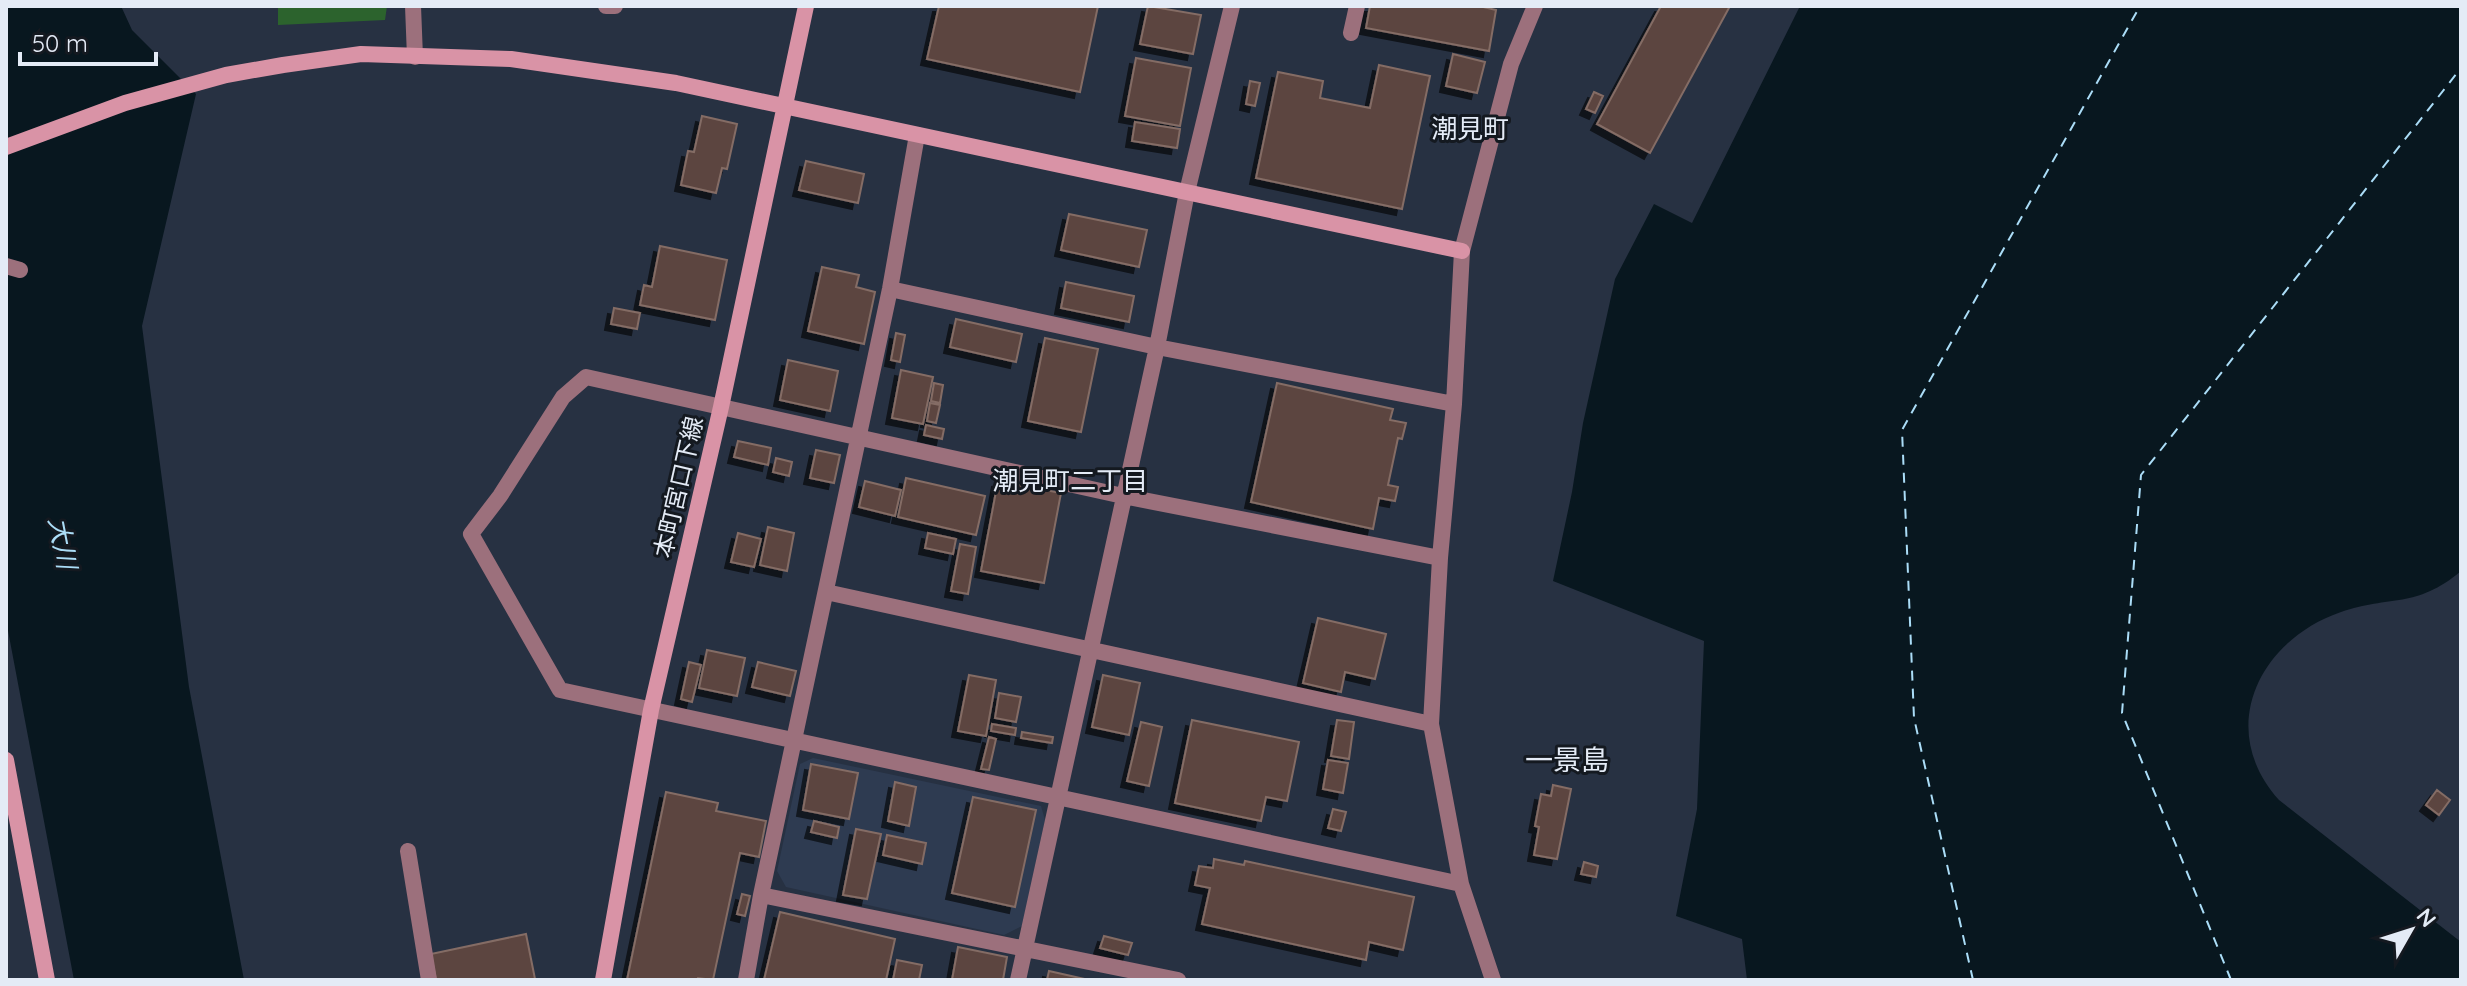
<svg xmlns="http://www.w3.org/2000/svg" width="2467" height="986" viewBox="0 0 2467 986" font-family="Quicksand,'Noto Sans JP',sans-serif">
  <style>
    .built { fill: #2e3b51 }
    .green { fill: #2c632d }
    .water { fill: #08171f }
    .lines { fill: none; stroke-linecap: round; stroke-linejoin: round }
    .ferry { stroke: #abddf7; stroke-width: 2; stroke-dasharray: 10 8; stroke-linecap: butt }
    .building { fill: #5c453f; stroke: #846c65; stroke-width: 2; filter: url(#shadow) }
    .street { stroke: #9c707c; stroke-width: 16 }
    .secondary { stroke: #d993a6; stroke-width: 16 }
    .labels { text-anchor: middle; dominant-baseline: central; stroke-width: 6; stroke-linejoin: round; paint-order: stroke }
    .street-label { font-size: 24px; fill: #e4ebf6; stroke: #141920 }
    .neighbourhood-label { font-size: 26px; fill: #e4ebf6; stroke: #141920 }
    .water-label { font-size: 26px; font-style: italic; fill: #abddf7; stroke: #141920 }
    .quarter-label { font-size: 28px; fill: #e4ebf6; stroke: #141920 }
  </style>
  <defs>
    <filter id="shadow"><feDropShadow dx="-6" dy="6" stdDeviation="0" flood-color="#0009"/></filter>
  </defs>
  <rect width="100%" height="100%" fill="#273142"/>
  <path class="built" d="M813,758L1041,806L1045,820L1022,926L1004,935L786,887L777,871L800,764Z"/>
  <path class="green" d="M278,6H387L385,20L278,25Z"/>
  <path class="water" d="M6,6H121L132,30L196,94L142,326L189,687L244,980H74L6,620Z
    M1800,6H2461V571C2416,609 2390,595 2341,612C2259,640 2215,729 2279,800L2461,942V980H1747L1742,939L1676,916L1697,809L1704,641L1553,581L1572,492L1583,423L1615,279L1654,204L1692,223Z"/>
  <g class="lines">
    <path class="ferry" d="M1973,980L1914,718L1902,430L2140,6
      M2231,980L2122,713L2141,475L2461,68"/>
  </g>
  <path class="building" d="M939,6H1098L1080,92L927,59Z
    M1148,6L1201,15L1193,54L1140,44Z
    M1370,6H1479L1496,10L1489,51L1366,28Z
    M1661,6H1730L1650,153L1597,124Z
    M1453,54L1485,62L1477,93L1446,86Z
    M1136,58L1191,68L1180,126L1125,116Z
    M1379,65L1430,76L1402,209L1256,178L1278,72L1323,81L1320,98L1370,108Z
    M1250,81L1260,83L1255,106L1246,104Z
    M1594,92L1603,96L1595,113L1586,109Z
    M702,116L737,124L727,169L722,168L716,193L681,185L688,151L694,152Z
    M1135,122L1180,129L1177,148L1132,141Z
    M806,161L864,174L858,203L799,190Z
    M1069,214L1147,230L1139,267L1061,250Z
    M660,246L727,260L715,320L640,305L644,285L652,287Z
    M822,267L859,275L856,287L875,292L864,344L808,331Z
    M1066,282L1134,296L1129,322L1061,308Z
    M614,308L640,313L637,329L611,324Z
    M956,319L1022,334L1016,362L950,347Z
    M896,333L905,335L900,362L891,360Z
    M1045,338L1098,349L1081,432L1028,421Z
    M788,360L838,371L830,411L780,400Z
    M901,370L933,377L923,424L892,418Z
    M934,383L943,385L940,403L931,401Z
    M1277,383L1393,409L1390,420L1406,423L1402,439L1398,438L1388,485L1398,487L1395,501L1379,498L1373,529L1251,502Z
    M930,403L940,405L936,423L927,421Z
    M926,425L944,429L942,439L924,435Z
    M738,441L771,448L768,465L734,457Z
    M816,450L840,455L834,483L810,478Z
    M776,458L792,462L789,476L773,472Z
    M906,478L985,496L976,535L898,517Z
    M865,481L901,490L895,516L859,507Z
    M998,481L1061,493L1044,583L981,571Z
    M768,527L794,533L787,571L760,565Z
    M738,533L761,539L754,567L731,562Z
    M928,533L956,539L953,554L925,548Z
    M960,544L976,547L968,594L951,591Z
    M1318,618L1386,634L1375,679L1345,672L1341,692L1303,683Z
    M707,650L745,658L737,696L699,688Z
    M689,662L701,665L692,702L681,699Z
    M758,662L796,671L790,696L752,687Z
    M969,675L996,680L986,736L958,731Z
    M1103,675L1140,683L1129,735L1092,727Z
    M999,693L1021,697L1016,722L995,718Z
    M1192,720L1299,742L1287,801L1266,797L1261,821L1175,803Z
    M1337,720L1354,722L1349,759L1331,756Z
    M1141,722L1162,727L1149,786L1127,781Z
    M992,724L1016,728L1015,735L991,731Z
    M1022,732L1053,737L1052,743L1021,738Z
    M989,737L996,739L989,770L981,769Z
    M1328,760L1348,763L1343,793L1323,789Z
    M811,764L858,773L849,819L803,810Z
    M895,782L916,787L909,826L888,821Z
    M1553,785L1571,789L1557,859L1534,855L1539,827L1535,826L1541,794L1551,796Z
    M2437,790L2450,800L2439,815L2426,805Z
    M666,792L718,803L716,811L766,821L759,857L740,853L713,980L698,978L697,980H627Z
    M973,797L1036,810L1015,907L952,893Z
    M1333,809L1346,812L1341,831L1328,828Z
    M814,821L839,827L837,838L811,832Z
    M856,829L881,834L867,899L843,895Z
    M887,835L926,843L922,864L883,855Z
    M1214,859L1244,865L1245,861L1414,897L1403,950L1369,942L1366,960L1202,924L1210,888L1195,885L1199,866L1213,868Z
    M1584,862L1598,866L1596,877L1581,874Z
    M742,894L750,896L745,916L737,914Z
    M780,912L895,939L886,980H764Z
    M526,934L535,979L436,980L431,954Z
    M1104,936L1132,943L1128,955L1100,948Z
    M958,947L1007,957L1003,980H952Z
    M897,960L922,965L919,980H893Z
    M1049,971L1089,980H1047Z"/>
  <g class="lines">
    <path class="street" d="M413,6L415,57
      M606,6H615
      M1351,33L1357,6
      M6,266L20,270
      M890,289L1157,347L1454,404
      M1440,558L1123,496L586,377L563,397L500,496L471,534L560,690L1461,884
      M826,592L1431,724
      M408,851L429,980
      M761,895L1178,980
      M746,980L761,895L890,289L917,135
      M1018,980L1157,347L1187,192L1232,6
      M1493,980L1461,884L1431,724L1440,558L1454,404L1462,251L1511,64L1535,6"/>
    <path class="secondary" d="M6,147L125,103L226,75L283,65L361,54L511,59L676,83L1462,251
      M6,760L47,980
      M603,980L651,710L721,407L806,6"/>
  </g>
  <g class="labels">
    <g class="street-label">
      <text transform="translate(678 487) rotate(-77)">本町宮口下線</text>
    </g>
    <g class="neighbourhood-label">
      <text x="1470" y="128">潮見町</text>
      <text x="1070" y="480">潮見町二丁目</text>
    </g>
    <g class="water-label">
      <text transform="translate(63 543) rotate(79)">大川</text>
    </g>
    <g class="quarter-label">
      <text x="1567" y="759">一景島</text>
    </g>
  </g>
  <rect width="2467" height="986" fill="none" stroke="#e4ebf6" stroke-width="16"/>
  <g transform="translate(2411 930) rotate(51)" stroke="#141920" stroke-width="6" paint-order="stroke">
  <path d="M0-6L14 30L0 20L-14 30Z" fill="#e4ebf6"/>
  <text y="-12" font-size="22" font-weight="bold" text-anchor="middle" fill="#e4ebf6">N</text>
  </g>
  <path d="M20 52v12h136v-12" fill="none" stroke="#e4ebf6" stroke-width="4"/>
  <text x="32" y="52" font-size="24" fill="#e4ebf6" stroke="#141920" stroke-width="6" paint-order="stroke">50 m</text>
</svg>
